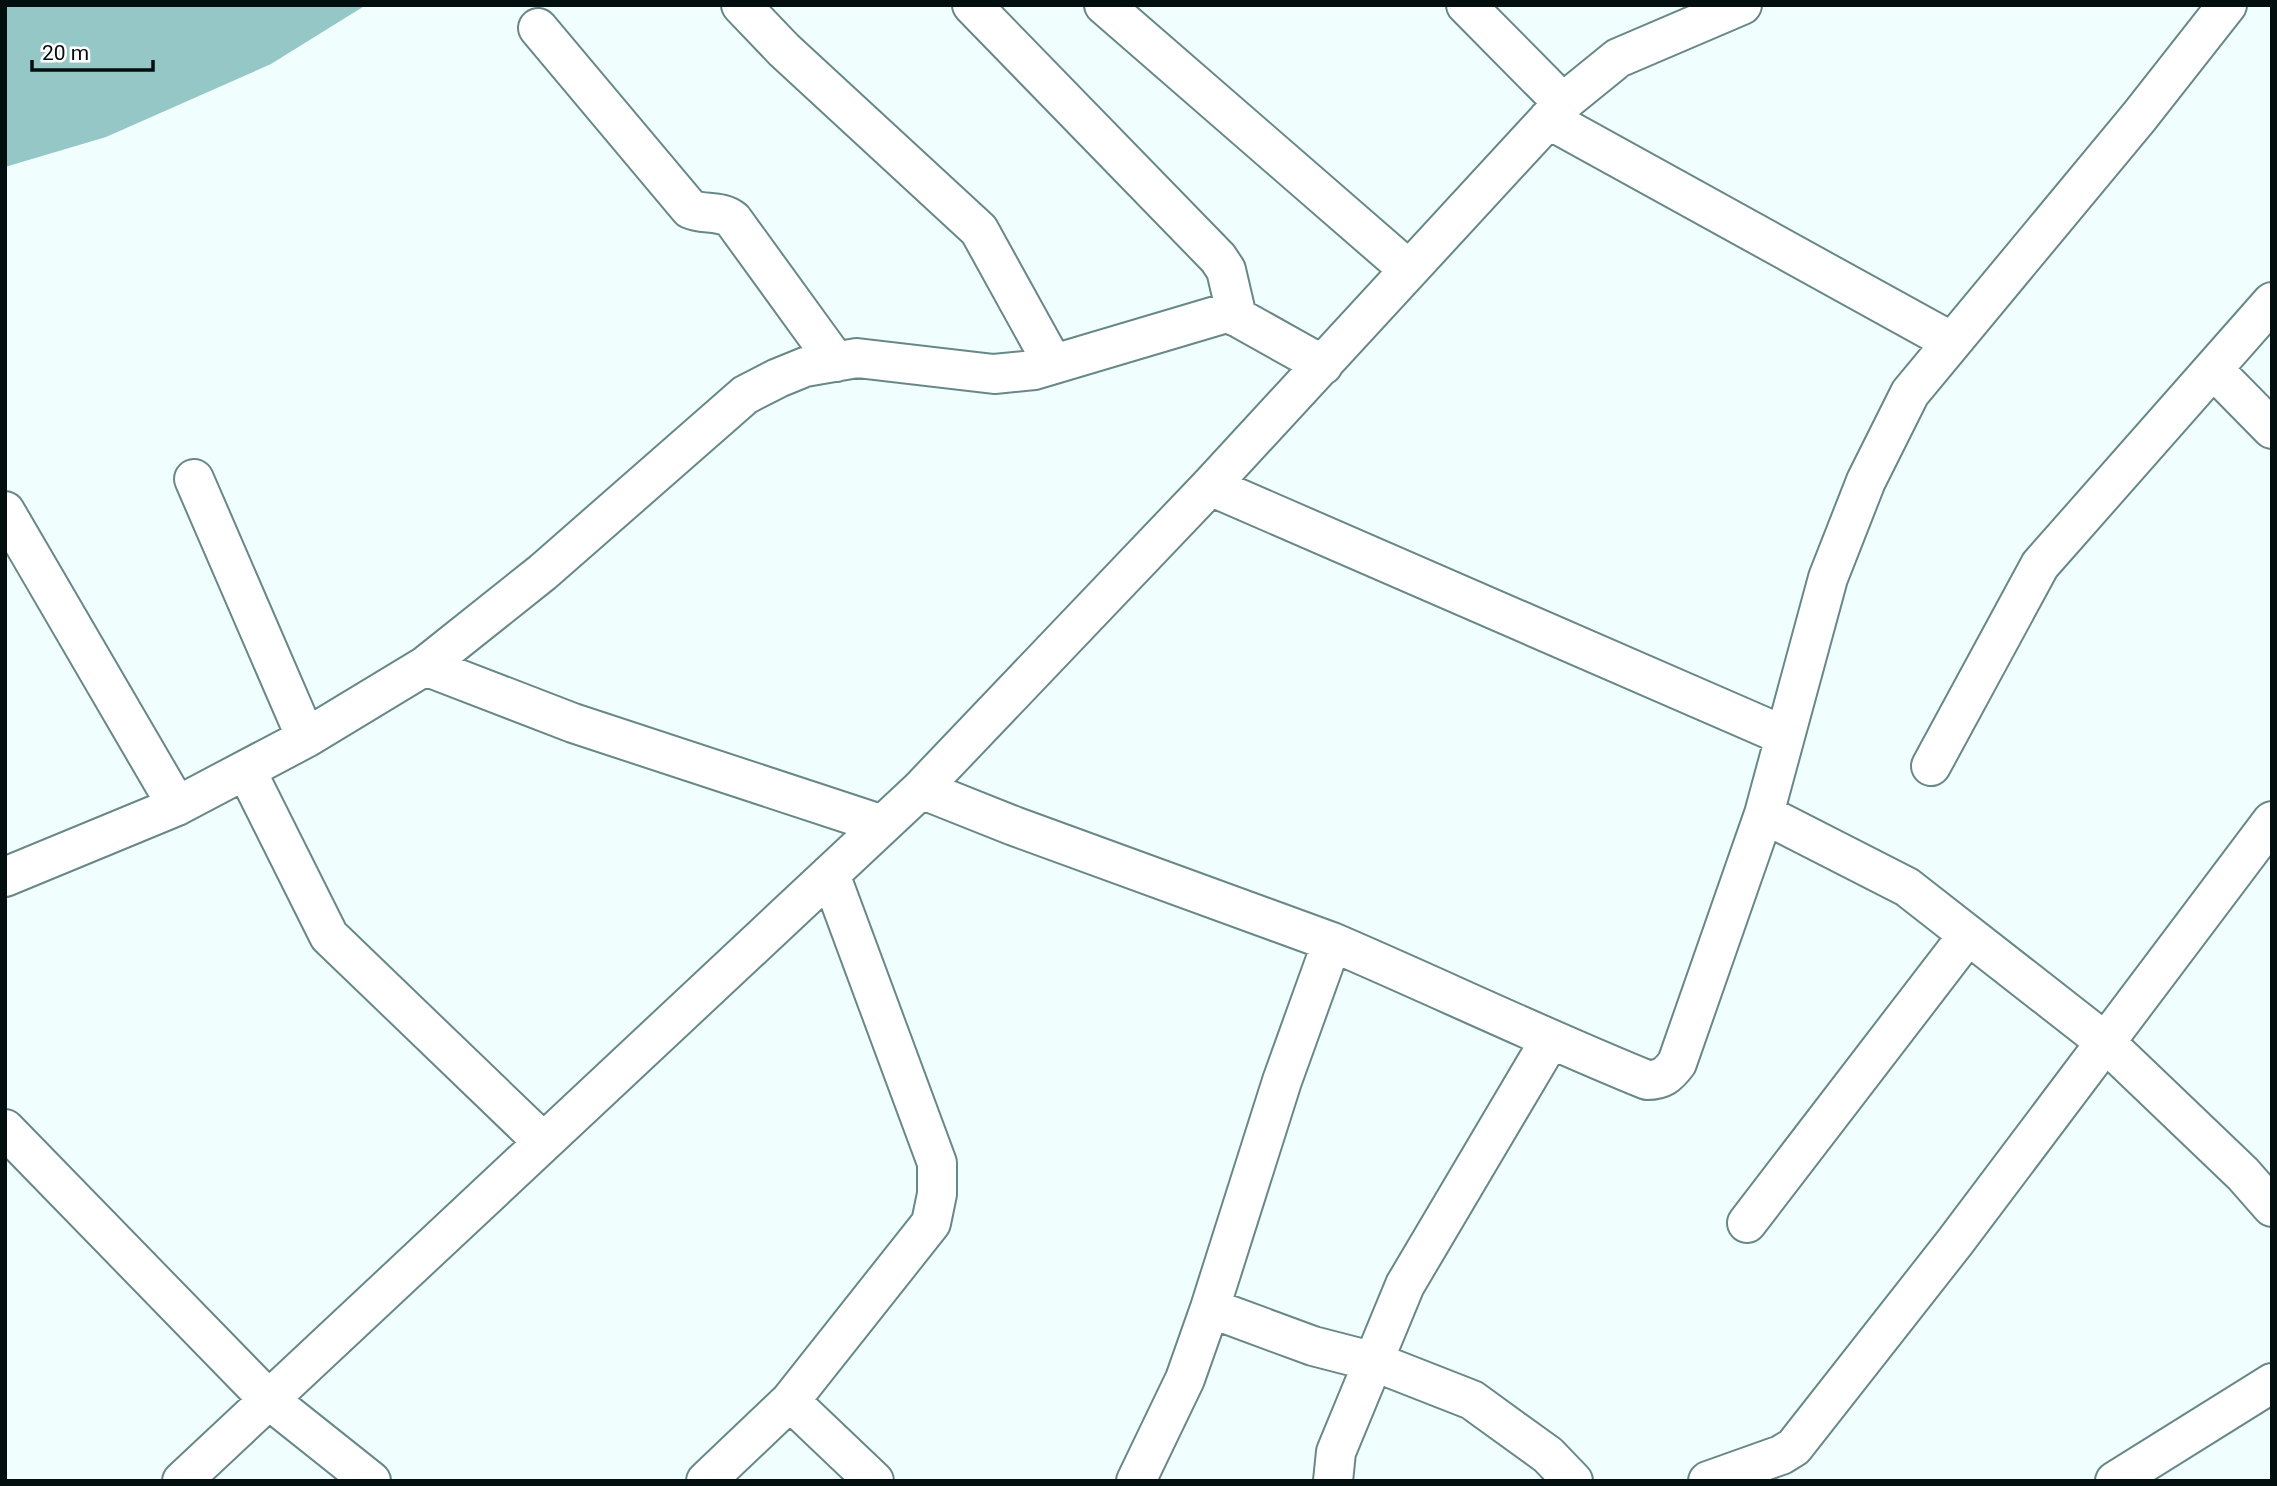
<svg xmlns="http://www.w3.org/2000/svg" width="2277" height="1486" viewBox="0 0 2277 1486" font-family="Roboto,sans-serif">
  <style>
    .water { fill: #95c7c6 }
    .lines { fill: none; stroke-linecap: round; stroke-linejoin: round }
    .minor-casing { stroke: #688888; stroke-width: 42 }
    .minor { stroke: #fff; stroke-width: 38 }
  </style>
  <rect width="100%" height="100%" fill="#f0fefd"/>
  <path class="water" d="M5,5H366L271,64L106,137L5,167Z"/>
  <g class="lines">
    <g class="minor-casing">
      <path id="minor" d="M741,5L784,50L979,230L1053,364
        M972,5L1218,258L1226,270L1237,317
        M1104,5L1409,270
        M1466,5L1563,103
        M538,28L690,209C703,215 721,210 733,220L836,362
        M1548,119L1952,342
        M2214,370L2272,429
        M194,479L306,738
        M1210,486L1785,736
        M5,511L177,806
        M425,666L573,723L880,824
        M1931,766L2040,565L2272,302
        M246,770L329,936L543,1142
        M921,789L1014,826L1332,942L1282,1081L1210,1308L1185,1379L1136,1481
        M1764,814L1907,887L2104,1041L2243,1174L2272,1207
        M5,877L177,806L306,738L425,666L543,572L745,395L778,378L805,367L857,358L994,374L1034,370L1226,313L1237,317L1323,365
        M1332,942C1437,987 1541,1037 1647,1080C1662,1080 1668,1075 1677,1063L1764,814L1828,578L1866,481L1910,393L2139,117L2227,5
        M5,1129L268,1399L371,1481
        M1747,1223L1968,935
        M1210,1308L1313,1346L1375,1362L1472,1400L1548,1455L1573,1481
        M790,1401L874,1481
        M182,1481L921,789L1210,486L1565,101L1618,58L1742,5
        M706,1481L790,1401L931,1223L937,1194V1163L830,874
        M1333,1481L1336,1452L1405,1285L1550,1040
        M1708,1481L1781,1455L1794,1447L1955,1242L2272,821
        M2115,1481L2272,1383"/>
    </g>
    <use href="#minor" class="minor"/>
  </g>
  <rect width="2277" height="1486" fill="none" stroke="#030e0e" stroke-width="14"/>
  <path d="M32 60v10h121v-10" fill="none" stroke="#030e0e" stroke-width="3.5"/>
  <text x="42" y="60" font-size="21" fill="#030e0e" stroke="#ffffff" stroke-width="5" paint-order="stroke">20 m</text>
</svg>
